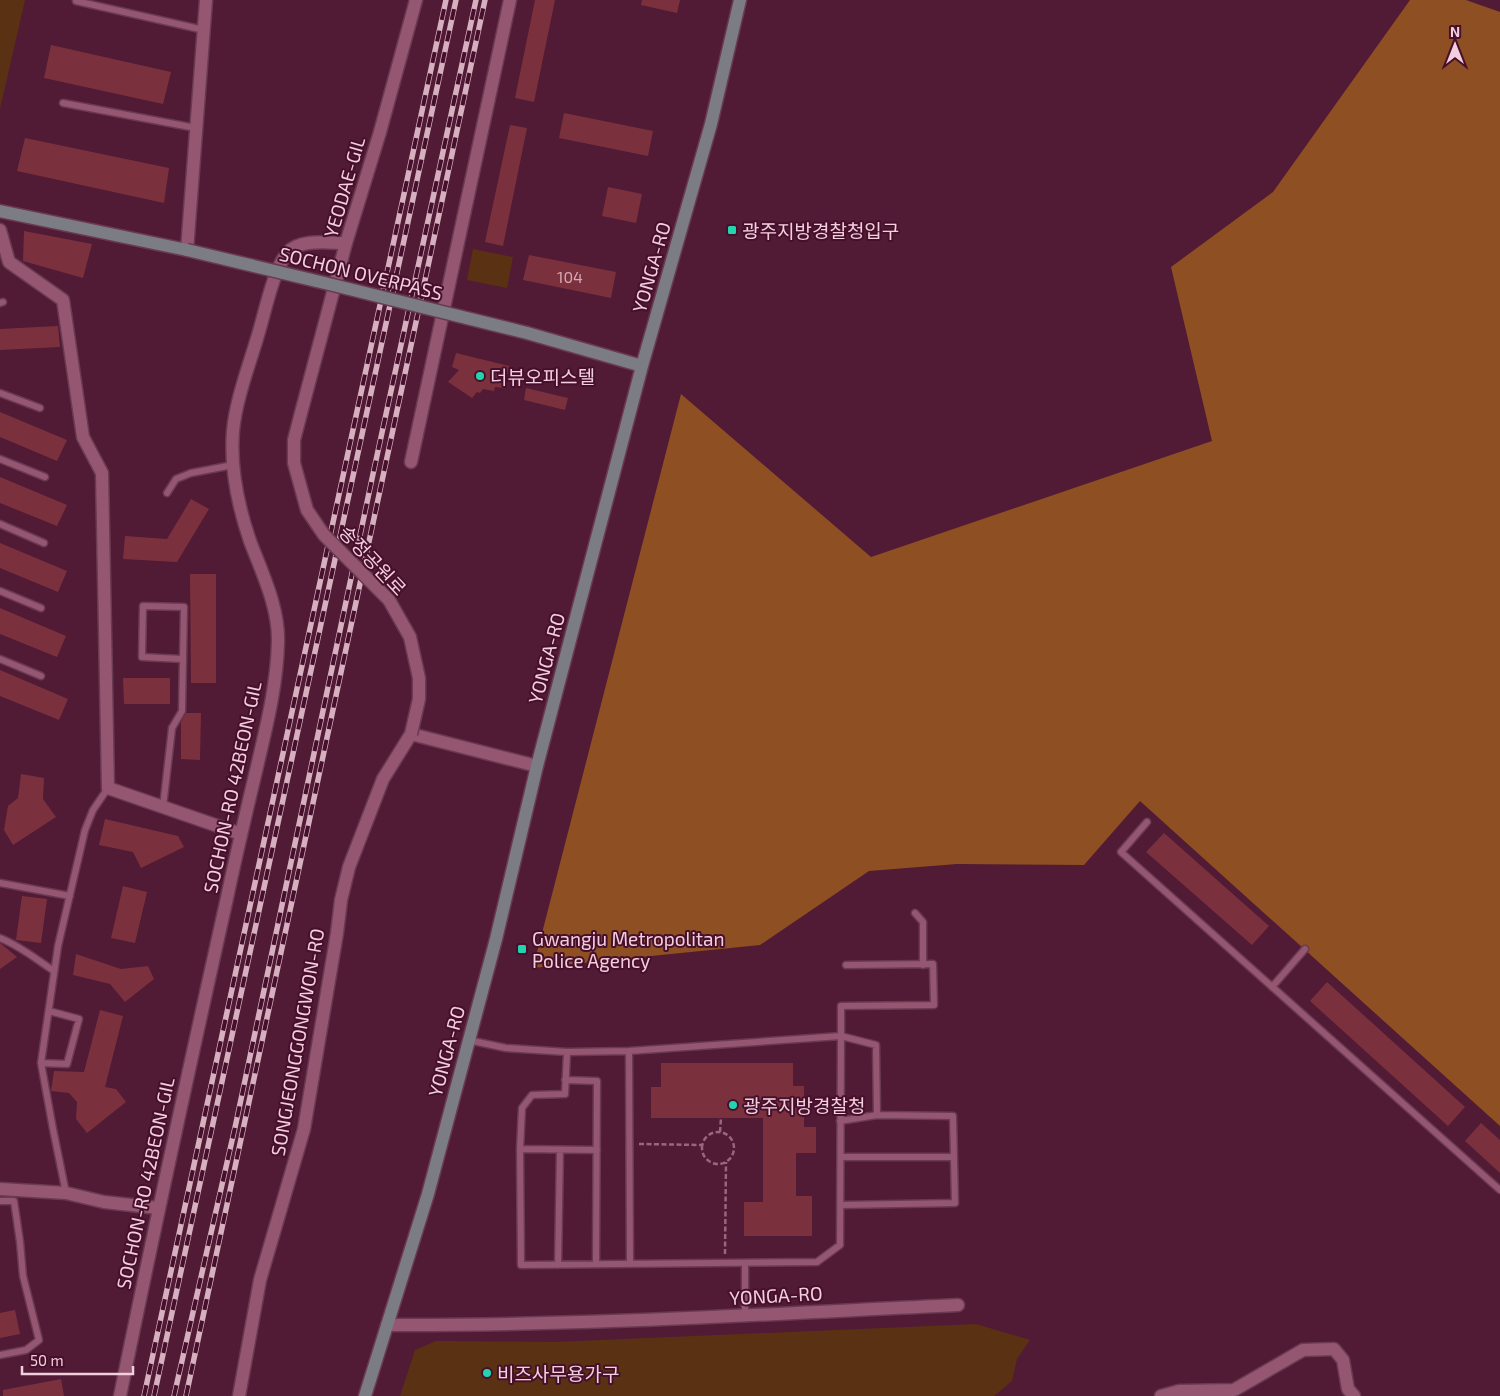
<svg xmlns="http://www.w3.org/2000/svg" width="1500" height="1396" viewBox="0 0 1500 1396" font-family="'Exo 2','Noto Sans KR',sans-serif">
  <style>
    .green { fill: #5b3113 }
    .forest { fill: #8e4f22 }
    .building { fill: #7b313d }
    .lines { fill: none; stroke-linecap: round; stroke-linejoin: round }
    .lane-casing { stroke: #693a52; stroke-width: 9 }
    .street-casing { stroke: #693a52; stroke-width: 15 }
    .secondary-casing { stroke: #693a52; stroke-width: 15 }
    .path { stroke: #97687d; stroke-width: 2.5; stroke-dasharray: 5 2.5; stroke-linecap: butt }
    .lane { stroke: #945671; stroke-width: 6 }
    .street { stroke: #945671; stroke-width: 12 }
    .secondary { stroke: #7b7c84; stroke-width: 12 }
    .rail-casing { stroke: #d7b0c0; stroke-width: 5.5 }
    .rail { stroke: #460f2b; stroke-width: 4; stroke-dasharray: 11; stroke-linecap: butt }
    .street-bridge-casing { stroke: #693a52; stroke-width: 15; stroke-linecap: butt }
    .secondary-bridge-casing { stroke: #693a52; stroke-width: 15; stroke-linecap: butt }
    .street-bridge { stroke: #945671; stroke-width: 12 }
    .secondary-bridge { stroke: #7b7c84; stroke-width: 12 }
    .poi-dot { fill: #23d5af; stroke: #460f2b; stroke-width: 2 }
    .labels { text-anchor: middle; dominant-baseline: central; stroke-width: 4; stroke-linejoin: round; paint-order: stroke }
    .number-label { font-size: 16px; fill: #d5a8b5 }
    .street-label { font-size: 19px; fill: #f3cfdd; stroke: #460f2b }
    .poi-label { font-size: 19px; fill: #f3cfdd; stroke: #460f2b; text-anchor: start }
  </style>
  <rect width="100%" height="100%" fill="#511a35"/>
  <path class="green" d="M0,0H25L0,109Z
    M473,249L513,257L507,288L467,280Z
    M976,1324L1030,1340L1017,1359L1012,1381L994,1396H400L415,1350L436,1341L554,1342Z"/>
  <path class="forest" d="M1410,0H1466L1500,12V1126L1140,801L1084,865L957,864L869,871L760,945L533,968L681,394L871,557L1212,441L1171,267L1273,192Z"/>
  <path class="building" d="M535,0H555L534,102L515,98Z
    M642,0H680L677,13L641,5Z
    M51,45L171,72L163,104L44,78Z
    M564,113L653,131L648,156L559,138Z
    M510,125L527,128L503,246L485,242Z
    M25,138L169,168L164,203L17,171Z
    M608,187L642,194L636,223L602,216Z
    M24,231L92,244L83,278L23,261Z
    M529,255L616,272L611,298L523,280Z
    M58,326L60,347L0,350V329Z
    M456,353L509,366L504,388L495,387L494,391L483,389L480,393L477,392L472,398L448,382L459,370L452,367Z
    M526,388L568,398L565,410L524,400Z
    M0,412L67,440L57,461L0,437Z
    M0,477L67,505L57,526L0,503Z
    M191,499L209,509L177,562L123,559L125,536L167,539Z
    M0,543L67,571L58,592L0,568Z
    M190,574H216V683H191Z
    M0,608L66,636L57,657L0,634Z
    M0,670L68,699L59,720L0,696Z
    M123,678H170V704H124Z
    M186,713H201L200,760L181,759V722Z
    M21,774L44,778L43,799L56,817L13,845L4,830L8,806L18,798Z
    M105,819L178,836L184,847L141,868L133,852L99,845Z
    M1164,833L1269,926L1252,945L1146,852Z
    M123,886L147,892L135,943L111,938Z
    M22,896L47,899L41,943L16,940Z
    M0,943L17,957L0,969Z
    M76,954L121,969L148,966L154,979L125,1002L110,984L73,975Z
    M1327,982L1465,1107L1448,1126L1310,1001Z
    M100,1010L123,1016L105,1087L116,1089L126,1102L87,1133L76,1119L77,1102L69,1093L51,1091L54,1071L84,1072Z
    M661,1063H793V1086H804V1127H816V1153H796V1196H812V1236H744V1202H763V1118H651V1087H661Z
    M1481,1123L1500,1140V1173L1465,1141Z
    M15,1310L20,1334L0,1338V1313Z
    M61,1379L64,1396H3V1390Z"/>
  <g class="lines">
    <g class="lane-casing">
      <path id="lane" d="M76,1L204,30
        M63,103L196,128
        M0,303L3,302
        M0,393L40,408
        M0,459L45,477
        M167,493L176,479L191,473L233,465
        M0,524L44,543
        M0,591L41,608
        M0,659L41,676
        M163,807L172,728L182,711L184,607L143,606L142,657L182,659
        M1147,822L1121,852L1500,1190
        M0,883L70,896
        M915,913L923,922V965
        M0,938C20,946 36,959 54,971
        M846,965L933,964L934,1005L841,1006V1036L876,1045L877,1115
        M1272,987L1305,949
        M468,1040L506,1048L567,1052L629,1051L841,1036L840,1245L817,1262L521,1265L520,1149L522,1108L532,1095L565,1094L567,1052
        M629,1051L630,1264
        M41,1063L67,1064L79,1019L49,1011
        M565,1080L597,1081L596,1264
        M840,1121L877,1115L953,1116L955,1203L841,1205
        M520,1149L597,1150
        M841,1157H954
        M66,1193L53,1129L41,1063L58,946L85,830L93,810L108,788
        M0,1201H14L20,1242L23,1276L39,1340L26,1350L0,1355
        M745,1263V1315
        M558,1265L560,1150"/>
    </g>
    <g class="street-casing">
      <path id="street" d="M0,230L9,262L63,300L83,437L102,473L108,788L241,834
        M187,250L206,0
        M301,413L346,243L380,132L416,0
        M411,462L510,0
        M0,1189L66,1193L104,1202L158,1208
        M387,1325C577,1326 768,1314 958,1305
        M120,1396C154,1229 190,1064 227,898C236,855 246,813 256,771C266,728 277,686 278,642C279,607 262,573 250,541C238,506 230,468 233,431C236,399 249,366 258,335C265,312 273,271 287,253C300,238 329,243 346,243
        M239,1396L260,1280L304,1129L337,933L341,900L349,867L383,779L411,734L537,766
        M1161,1396L1179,1391L1234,1390L1303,1350L1334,1349L1343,1360L1348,1389L1354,1396"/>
    </g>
    <g class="secondary-casing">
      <path id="secondary" d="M0,211L187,250
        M527,333L642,366
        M365,1396L428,1194L496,939L537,766L642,366L711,124L740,0"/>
    </g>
    <path class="path" d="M702 1148a16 16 0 1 1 32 0a16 16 0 1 1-32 0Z
      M720,1132L721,1118
      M639,1144L702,1145
      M725,1254L726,1162"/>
    <use href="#lane" class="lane"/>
    <use href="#street" class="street"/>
    <use href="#secondary" class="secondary"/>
    <g class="rail-casing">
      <path id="rail" d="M144,1396L446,0
        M154,1396L456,0
        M174,1396L236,1123L373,474L476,0
        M186,1396L485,0"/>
    </g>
    <use href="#rail" class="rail"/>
    <g class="street-bridge-casing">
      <path id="street-bridge" d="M301,413L294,440V463L307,510L324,535L389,600L410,637L419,678V699L411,734"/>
    </g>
    <g class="secondary-bridge-casing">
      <path id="secondary-bridge" d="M187,250L333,285L527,333"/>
    </g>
    <use href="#street-bridge" class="street-bridge"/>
    <use href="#secondary-bridge" class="secondary-bridge"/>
  </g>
  <g class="poi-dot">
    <rect x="727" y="225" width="10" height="10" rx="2.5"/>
    <circle cx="480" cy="376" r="5"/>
    <rect x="517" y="944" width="10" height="10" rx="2.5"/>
    <circle cx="733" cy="1105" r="5"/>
    <circle cx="487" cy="1373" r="5"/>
  </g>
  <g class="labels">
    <g class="number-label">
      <text x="570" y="276">104</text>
    </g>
    <g class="street-label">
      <text transform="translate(344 187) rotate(-74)">YEODAE-GIL</text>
      <text transform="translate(651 267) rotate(-74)">YONGA-RO</text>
      <text transform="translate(361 273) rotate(14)">SOCHON OVERPASS</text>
      <text transform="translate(373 560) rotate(47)">송정공원로</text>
      <text transform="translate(546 658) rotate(-75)">YONGA-RO</text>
      <text transform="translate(232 787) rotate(-78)">SOCHON-RO 42BEON-GIL</text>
      <text transform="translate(297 1042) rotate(-80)">SONGJEONGGONGWON-RO</text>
      <text transform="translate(446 1051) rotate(-75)">YONGA-RO</text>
      <text transform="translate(145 1183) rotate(-78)">SOCHON-RO 42BEON-GIL</text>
      <text transform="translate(776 1295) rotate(-3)">YONGA-RO</text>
    </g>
    <g class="poi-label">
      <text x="742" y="230">광주지방경찰청입구</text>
      <text x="490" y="376">더뷰오피스텔</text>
      <text x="532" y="938">Gwangju Metropolitan<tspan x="532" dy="22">Police Agency</tspan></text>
      <text x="743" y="1105">광주지방경찰청</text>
      <text x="497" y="1373">비즈사무용가구</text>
    </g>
  </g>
  <g transform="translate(1455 45)" stroke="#460f2b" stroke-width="4" paint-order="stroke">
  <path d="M0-4L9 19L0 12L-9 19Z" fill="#f3cfdd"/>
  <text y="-8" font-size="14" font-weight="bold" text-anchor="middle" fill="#f3cfdd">N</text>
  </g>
  <path d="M22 1366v8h111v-8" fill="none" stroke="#f3cfdd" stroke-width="2.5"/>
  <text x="30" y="1366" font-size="15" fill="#f3cfdd" stroke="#460f2b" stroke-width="4" paint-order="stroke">50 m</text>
</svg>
